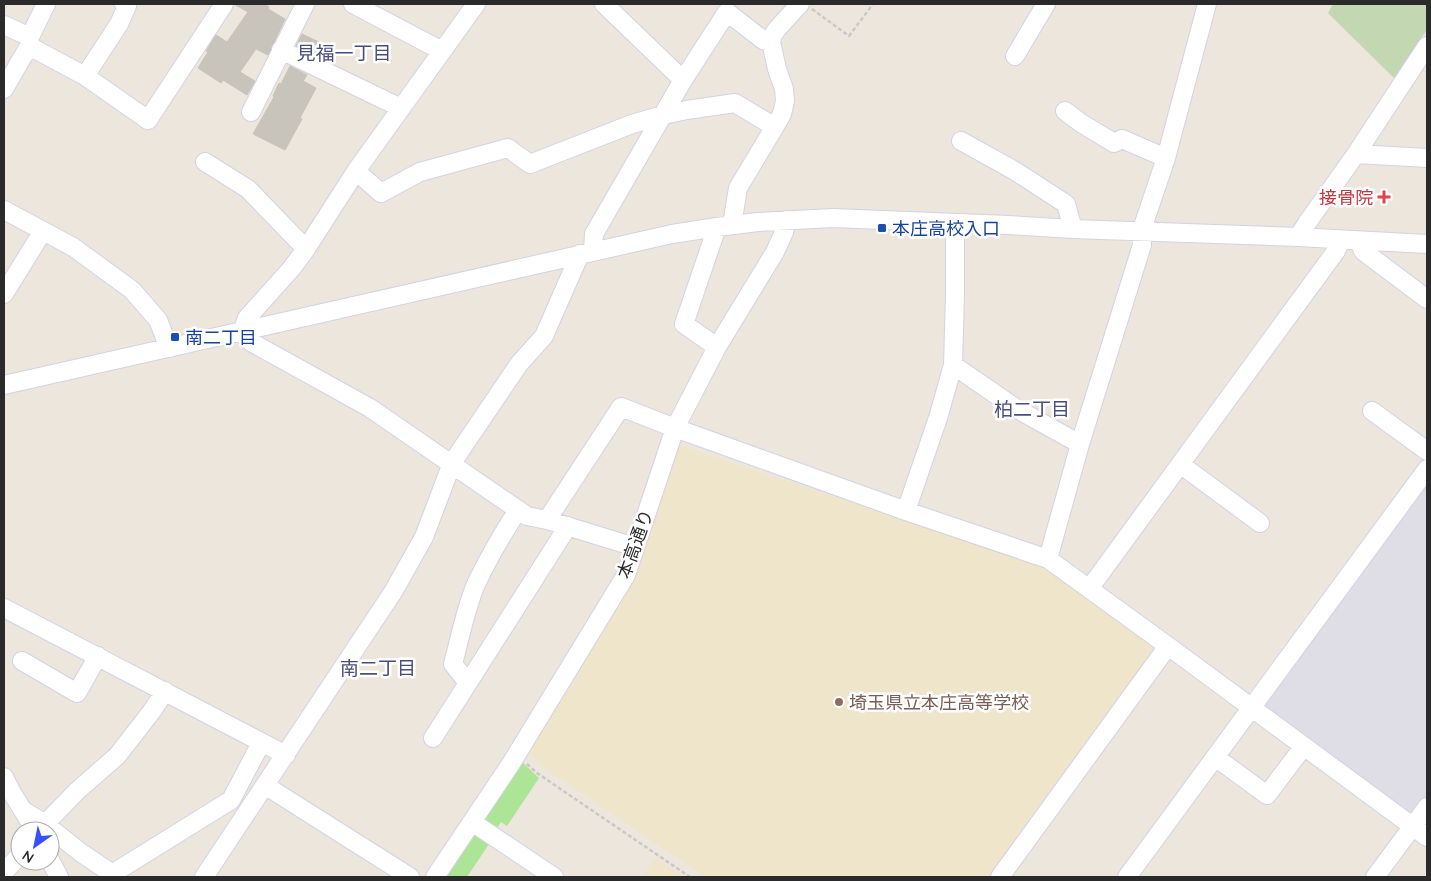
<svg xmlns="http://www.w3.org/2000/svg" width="1431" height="881" viewBox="0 0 1431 881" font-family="Quicksand,'Noto Sans JP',sans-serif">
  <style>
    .industrial { fill: #dfdde5 }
    .education { fill: #efe5ca }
    .green { fill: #ade596 }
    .cemetery { fill: #c2d7b2 }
    .building { fill: #c8c3bb; stroke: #c8c3b5 }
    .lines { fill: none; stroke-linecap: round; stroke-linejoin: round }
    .minor-casing { stroke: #d1d3e4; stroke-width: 20 }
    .path { stroke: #c8c8c8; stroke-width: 2.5; stroke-dasharray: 4 2.5; stroke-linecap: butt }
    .minor { stroke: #fff; stroke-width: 18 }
    .health-dot { fill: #e0444e; stroke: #fff; stroke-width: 2 }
    .transit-dot { fill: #1a4fb4; stroke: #fff; stroke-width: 2 }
    .education-dot { fill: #8d6e63; stroke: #fff; stroke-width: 2 }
    .labels { text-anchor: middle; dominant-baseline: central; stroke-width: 5; stroke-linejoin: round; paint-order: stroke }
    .health-label { font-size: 18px; fill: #be3a42; stroke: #fff; text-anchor: end }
    .transit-label { font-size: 18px; fill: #164399; stroke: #fff; text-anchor: start }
    .street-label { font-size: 18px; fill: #2a2a2a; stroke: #fff }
    .education-label { font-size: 18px; fill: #785e54; stroke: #fff; text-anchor: start }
    .neighbourhood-label { font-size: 19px; fill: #494f7c; stroke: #fff }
  </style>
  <rect width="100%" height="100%" fill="#ede6dc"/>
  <path class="industrial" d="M1427,473V796L1414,815H1407L1257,705Z"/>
  <path class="education" d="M678,445L1047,567L1155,647L1156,654L992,877H706L540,765L527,750L633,578Z
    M655,858L683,877H643Z"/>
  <path class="green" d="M521,761L539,778L507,826L501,822L495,831L482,820Z
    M474,830L491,841L467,877H442Z"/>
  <path class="cemetery" d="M1333,4H1427V30L1421,38L1396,80L1328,13Z"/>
  <path class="building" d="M234,4H264L269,7L268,9L285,19L268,55L256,49L240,72L255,81L247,95L223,80L221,83L198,68L208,52L206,51L216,35L227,42L248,12Z
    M302,34L325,45L319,57L296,46Z
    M290,66L307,75L303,81L316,88L300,118L302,119L285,150L253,134L274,97L273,96L279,83L281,84Z"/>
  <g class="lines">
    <g class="minor-casing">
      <path id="minor" d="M353,4L442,51
        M476,4L356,171L306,249L291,269L247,318L242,332L251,342L370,408L527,516L547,520L635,547
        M4,25L30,37
        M29,46L85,76L148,120L224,4
        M281,50L401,108
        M1015,56L1046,4
        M85,76L119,24L127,6L124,4
        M683,80L727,12L763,40L771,42
        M4,89L29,46L30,37L46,4
        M1065,111L1081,123L1114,143L1122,139L1166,158
        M251,112L305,4
        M961,141L1015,171L1066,204L1073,229
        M1356,154L1427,158
        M205,162L248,189L306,249
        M356,171L381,193L420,172L508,148L530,164L632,124L663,115L687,110L735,103L770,124L774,128
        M4,210L73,247L132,290L158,320L169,348
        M732,225L738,188L774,128L782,114L785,101L784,89L777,69L771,42L773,35L777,29L800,4
        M1298,237L1307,223L1356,154L1427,46
        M1359,241L1363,251L1427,299
        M593,251L594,234L683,80L604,4
        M4,294L43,231
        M717,347L684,324L717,227
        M953,365L1017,409L1080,444
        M4,385L672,234L717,227L758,222L833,218L1008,225L1073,229L1298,237L1427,244
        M1372,411L1427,451
        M1180,464L1260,523
        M906,511L938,418L953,365L955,294V223
        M547,520L621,407L675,428L906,511L1048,559L1168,646L1427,837
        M1048,559L1080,444L1142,245L1141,232L1166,158L1207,4
        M1089,589L1336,251L1341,240
        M4,608L286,755
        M22,661L77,693L98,656
        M468,683L453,664C460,638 466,606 477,582C489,557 503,533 518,510
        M433,738L568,526
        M1215,757L1267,795L1304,746
        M4,777L12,793L30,822
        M266,786L410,877
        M24,811L45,824L80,852L117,877
        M472,822L554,877
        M45,824L77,791L117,756L152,711L165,691
        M50,860L59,877
        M4,872L20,855
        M112,874L231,800L261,743
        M204,877L393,592L424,537L452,463L519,364L544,336L580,254
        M435,877L512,762L626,575L675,428L717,347L775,252L784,232L786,220
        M1000,877L1168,646
        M1127,877L1427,469
        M1375,877L1427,807"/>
    </g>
    <path class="path" d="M812,9L849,36L873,4
      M527,764L537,773L690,877"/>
    <use href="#minor" class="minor"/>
  </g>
  <path class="health-dot" d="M1381.5 189.5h5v5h5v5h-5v5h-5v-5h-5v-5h5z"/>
  <g class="transit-dot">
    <rect x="877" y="223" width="10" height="10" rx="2.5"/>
    <rect x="170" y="332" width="10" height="10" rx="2.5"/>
  </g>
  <circle class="education-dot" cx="839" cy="702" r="5"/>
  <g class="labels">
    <g class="health-label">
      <text x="1373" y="197">接骨院</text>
    </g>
    <g class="transit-label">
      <text x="892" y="228">本庄高校入口</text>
      <text x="185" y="337">南二丁目</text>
    </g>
    <g class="street-label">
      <text transform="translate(635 544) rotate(-70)">本高通り</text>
    </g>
    <g class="education-label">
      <text x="849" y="702">埼玉県立本庄高等学校</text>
    </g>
    <g class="neighbourhood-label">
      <text x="344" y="53">見福一丁目</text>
      <text x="1032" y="409">柏二丁目</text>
      <text x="378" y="668">南二丁目</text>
    </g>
  </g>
  <rect width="1431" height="881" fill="none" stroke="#2a2a2a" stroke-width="10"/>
  <g transform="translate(35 846) rotate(213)"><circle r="24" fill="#ffffff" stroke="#aaaaaa"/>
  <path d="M0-4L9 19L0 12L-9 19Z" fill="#3650ff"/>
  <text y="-8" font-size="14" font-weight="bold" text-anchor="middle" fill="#2a2a2a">N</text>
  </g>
</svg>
